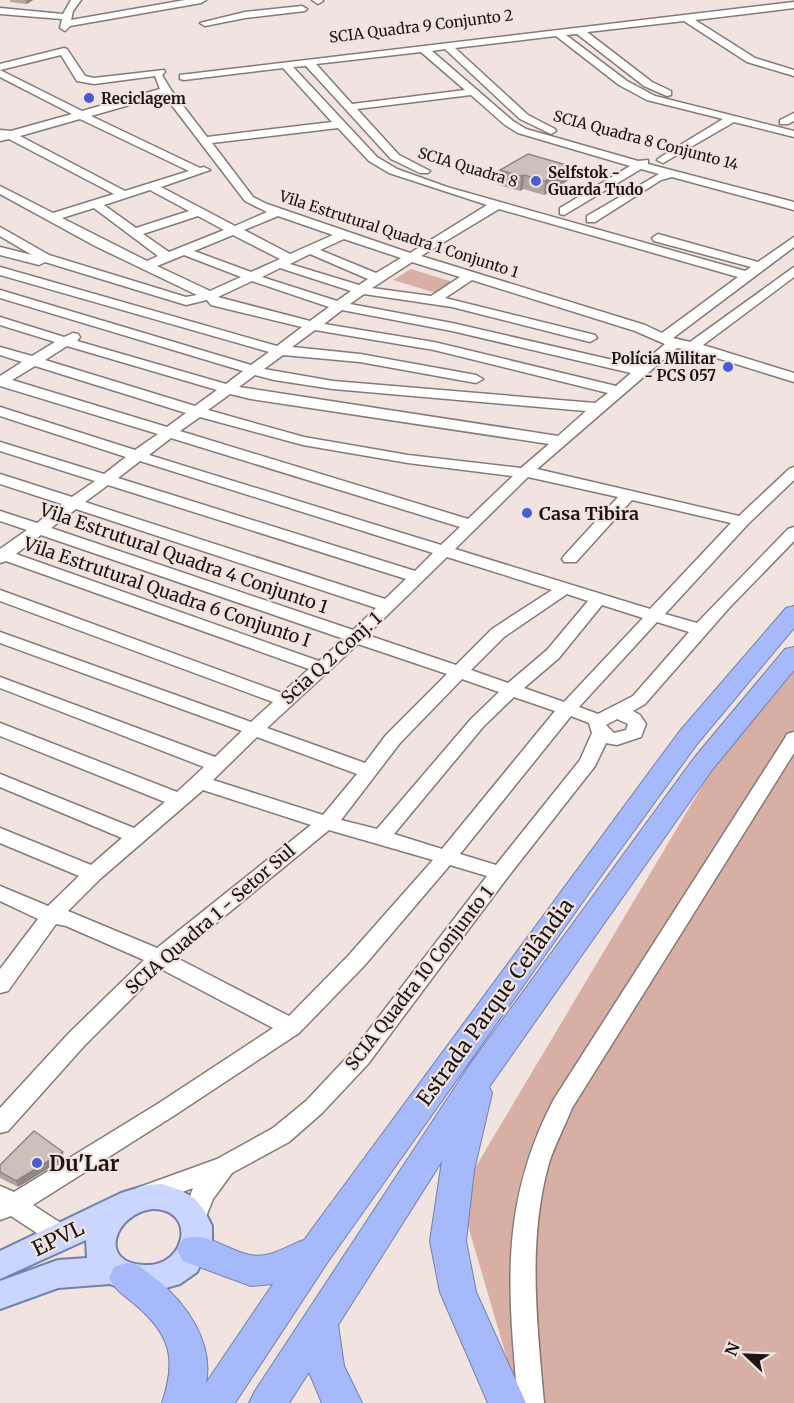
<svg xmlns="http://www.w3.org/2000/svg" width="794" height="1403" viewBox="0 0 794 1403" font-family="Merriweather,serif">
  <style>
    .green { fill: #d8afa4 }
    .lines { fill: none; stroke-linecap: round; stroke-linejoin: round }
    .minor-casing { stroke: #867a76; stroke-width: 3 }
    .major-casing { stroke: #7580aa; stroke-width: 4 }
    .highway-casing { stroke: #7580aa; stroke-width: 2 }
    .minor { fill: #fff; fill-rule: evenodd }
    .major { fill: #cad6fd; fill-rule: evenodd }
    .highway { fill: #a6bafb; fill-rule: evenodd }
    .wall { fill: #b0a5a2 }
    .shaded-wall { fill: #908684 }
    .building { fill: #cdc0bc; stroke: #908684; stroke-width: 1.5 }
    .poi-dot { fill: #475dd1; stroke: #f1e3df; stroke-width: 2 }
    .labels { text-anchor: middle; dominant-baseline: central; stroke-width: 4.5; stroke-linejoin: round; paint-order: stroke }
    .far-street-label { font-size: 15px; fill: #1a1514; stroke: #f1e3df }
    .far-poi-label { font-size: 15px; font-weight: bold; fill: #1a1514; stroke: #f1e3df; text-anchor: start }
    .poi-label { font-size: 18px; font-weight: bold; fill: #1a1514; stroke: #f1e3df; text-anchor: start }
    .street-label { font-size: 18px; fill: #1a1514; stroke: #f1e3df }
    .near-street-label { font-size: 21px; fill: #1a1514; stroke: #f1e3df }
    .near-poi-label { font-size: 21px; font-weight: bold; fill: #1a1514; stroke: #f1e3df; text-anchor: start }
  </style>
  <rect width="100%" height="100%" fill="#f1e3df"/>
  <path class="green" d="M411,269L453,282L436,293L393,280Z
    M794,653V1403H520L459,1195L748,709Z"/>
  <g class="lines">
    <g class="minor-casing">
      <path id="minor" d="M71,0H81L73,11L71,20L185,0H206L201,3L70,26L65,31L60,28L62,19L0,14V8L63,14Z
        M312,0H322L323,1L318,4Z
        M794,2V8L695,20L755,58L794,70V76L747,62L684,21L587,32L652,82L671,91V95L667,96L644,86L577,34L566,35L627,81L655,96L794,131V137L734,122L663,163L657,160L659,158L723,119L647,100L619,85L556,36L455,48L528,115L555,129L556,131L551,134L520,119L445,49L432,51L513,121L526,129L638,161L648,160V164L794,202V210L672,177L661,180L595,222H587V216L659,174L641,169L564,215L560,214V208L630,166L518,133L505,125L471,95L357,109L399,155L430,171L428,173H420L391,159L306,66L293,67L377,157L397,169L447,187L745,271L751,267L654,241L652,238L658,234L758,262L794,237V247L673,338L690,342L794,267V277L703,345L794,373V382L691,350L677,348L537,469L739,516L789,469L794,467V480L748,524L665,614L697,623L788,529L794,527V541L729,608L645,704L633,711L640,715L646,724L641,737L617,745L606,743L595,766L507,878L368,1064L322,1113L289,1142L232,1173L213,1199L203,1224L194,1227L185,1224L182,1217L193,1188L146,1205L137,1202L134,1195L137,1188L217,1159L273,1128L306,1101L352,1052L487,876L450,865L364,966L299,1033L175,1115L33,1205L70,1229L73,1236L70,1243L61,1246L52,1243L11,1216L0,1220V1186L14,1192L159,1103L273,1028L161,969L85,1045L8,1131L0,1133V1108L69,1033L144,960L66,926L56,924L8,991L0,993V969L38,919L0,901V886L48,906L79,876L0,843V828L91,865L122,838L0,787V774L134,828L165,802L0,736V723L177,792L204,767L0,688V677L215,757L242,731L0,643V632L251,722L273,702L0,601V590L282,693L309,669L6,561L0,563V549L27,530L0,521V511L37,523L62,504L0,484V474L72,497L95,481L0,451V442L104,474L126,457L0,416V407L135,450L158,434L0,386V376L22,362L0,355V347L32,356L55,342L0,325V317L64,337L73,333L78,334L80,337L77,341L226,384L243,371L0,298V290L251,365L269,352L0,275V267L277,346L302,327L211,305L207,300L186,305L45,262L39,265L0,255V247L32,255L0,236V227L49,255L186,297L197,295L95,246L0,194V186L53,213L114,194L9,139L0,141V130L11,131L72,114L0,77V64L64,48L67,49L85,76L94,78L164,70L165,72L162,75L171,90L207,137L332,122L283,68L184,80L180,79V75ZM421,52L465,90L352,104L316,64ZM61,55L77,81L94,84L155,76L160,89L82,111L0,70ZM164,95L245,201L267,212L235,226L161,187L210,170L204,167L200,168L91,116ZM80,119L189,171L125,191L20,136ZM338,128L369,161L389,173L487,205L410,253L267,204L253,197L212,143ZM150,190L189,211L136,228L104,205ZM94,208L158,256L147,261L62,218ZM499,209L738,277L662,333L645,325L421,256ZM198,216L224,230L169,252L143,234ZM278,216L333,235L290,254L244,230ZM233,235L280,259L251,272L194,251ZM344,239L401,258L376,273L320,250ZM310,254L368,279L359,285L290,264ZM184,255L241,277L210,291L157,266ZM412,262L460,277L431,296L372,288ZM280,268L351,291L337,301L262,277ZM472,280L635,331L665,344L639,366L452,323L350,304L364,294L452,307L590,342L597,338L595,335L445,298ZM252,281L329,307L310,321L218,297ZM342,310L452,331L631,373L616,386L434,342L324,324ZM315,330L434,350L608,393L595,403L333,381L264,369L283,355L360,362L476,383L483,379L476,375L360,354L292,347ZM67,346L217,390L195,406L45,360ZM35,366L186,413L167,427L12,380ZM255,375L274,380L333,389L586,411L558,436L239,387ZM230,394L251,399L549,444L521,468L408,455L304,437L208,410ZM200,417L303,445L408,463L513,476L468,519L180,431ZM171,438L460,527L441,545L149,455ZM140,461L433,553L415,571L118,478ZM528,477L618,497L564,556L562,559L564,562H576L632,500L731,523L650,609L455,549ZM108,485L406,579L385,599L85,502ZM76,509L376,608L353,630L51,528ZM41,535L344,639L319,661L16,554ZM447,557L552,590L492,629L456,665L367,635ZM567,594L588,601L547,650L508,683L471,670L504,637ZM602,605L643,618L564,702L524,688L559,658ZM657,622L689,632L633,696L598,714L579,707ZM358,644L447,674L386,735L365,763L267,728ZM462,679L499,692L471,719L377,829L341,820L400,743ZM514,697L555,711L442,849L394,834L483,727ZM571,716L589,723L592,733L580,760L496,865L460,854ZM617,719L628,724L626,730L614,733L606,725ZM257,737L357,774L323,815L213,780ZM203,790L311,825L157,948L68,911L100,879ZM329,830L433,860L348,956L289,1016L175,957Z
        M302,6L307,9L305,11L245,18L205,26L200,23L245,12Z
        M794,113V121L788,124H780V120Z
        M794,732V753L572,1108C565,1126 555,1144 549,1163C527,1241 537,1323 544,1403H518C508,1289 499,1204 554,1099L785,738L787,734Z"/>
    </g>
    <g class="major-casing">
      <path id="major" d="M162,1184L180,1190L194,1198L204,1210L212,1226V1242L197,1272L180,1284L148,1293L127,1291L110,1284L58,1288L0,1309V1281L58,1260L87,1258L86,1240L0,1279V1251L121,1193L147,1185ZM152,1209C197,1208 187,1267 145,1265C97,1264 114,1214 152,1209Z"/>
    </g>
    <g class="highway-casing">
      <path id="highway" d="M794,606V628L697,744L601,876L329,1260L235,1403H162C176,1361 172,1337 138,1307C127,1297 116,1292 109,1278L114,1267C118,1266 124,1263 128,1263C138,1263 148,1273 156,1279C186,1303 214,1342 206,1383L273,1284L251,1286L183,1261L177,1250L183,1239C207,1231 226,1250 250,1255C270,1259 286,1246 304,1240L679,732L786,608Z
        M794,647V670L712,770L489,1087L492,1093L474,1170L466,1241L476,1292L526,1403H488L440,1292L430,1241L442,1161L338,1325L344,1366L362,1403H322L309,1372L289,1403H249L255,1391L471,1063L694,758L785,649Z"/>
    </g>
    <use href="#minor" class="minor"/>
    <use href="#major" class="major"/>
    <use href="#highway" class="highway"/>
  </g>
  <path class="wall" d="M10,0H33L27,4L10,2Z
    M570,166L569,180L544,195L523,189L520,191L499,185L500,170Z
    M64,1159L18,1187L0,1178V1165Z"/>
  <path class="shaded-wall" d="M26,0H33L27,4Z
    M570,166L569,180L544,195L545,181Z
    M524,175L523,189L520,191L521,176Z
    M63,1152L64,1159L18,1187L16,1181Z"/>
  <path class="building" d="M528,154L570,166L545,181L524,175L521,176L500,170Z
    M34,1131L63,1152L16,1181L0,1172V1165Z"/>
  <g class="poi-dot">
    <circle cx="89" cy="98" r="6"/>
    <circle cx="536" cy="181" r="6"/>
    <circle cx="728" cy="367" r="6"/>
    <circle cx="527" cy="513" r="6"/>
    <circle cx="37" cy="1163" r="6"/>
  </g>
  <g class="labels">
    <g class="far-street-label">
      <text transform="translate(421 26) rotate(-7)">SCIA Quadra 9 Conjunto 2</text>
      <text transform="translate(646 140) rotate(15)">SCIA Quadra 8 Conjunto 14</text>
      <text transform="translate(468 167) rotate(17)">SCIA Quadra 8</text>
      <text transform="translate(399 234) rotate(18)">Vila Estrutural Quadra 1 Conjunto 1</text>
    </g>
    <g class="far-poi-label">
      <text x="101" y="98">Reciclagem</text>
      <text x="548" y="172">Selfstok -<tspan x="548" dy="17">Guarda Tudo</tspan></text>
      <text x="716" y="358" text-anchor="end">Polícia Militar<tspan x="716" dy="17">- PCS 057</tspan></text>
    </g>
    <g class="poi-label">
      <text x="539" y="513">Casa Tibira</text>
    </g>
    <g class="street-label">
      <text transform="translate(184 558) rotate(19)">Vila Estrutural Quadra 4 Conjunto 1</text>
      <text transform="translate(167 592) rotate(19)">Vila Estrutural Quadra 6 Conjunto I</text>
      <text transform="translate(331 658) rotate(-42)">Scia Q 2 Conj. 1</text>
      <text transform="translate(210 919) rotate(-41)">SCIA Quadra 1 - Setor Sul</text>
      <text transform="translate(419 978) rotate(-52)">SCIA Quadra 10 Conjunto 1</text>
    </g>
    <g class="near-street-label">
      <text transform="translate(495 1002) rotate(-54)">Estrada Parque Ceilândia</text>
      <text transform="translate(58 1238) rotate(-26)">EPVL</text>
    </g>
    <g class="near-poi-label">
      <text x="49" y="1163">Du'Lar</text>
    </g>
  </g>
  <g transform="translate(746 1355) rotate(293)" stroke="#f1e3df" stroke-width="4.5" paint-order="stroke">
  <path d="M0-4.5L10 22L0 15L-10 22Z" fill="#1a1514"/>
  <text y="-9" font-size="16" font-weight="bold" text-anchor="middle" fill="#1a1514">N</text>
  </g>
</svg>
